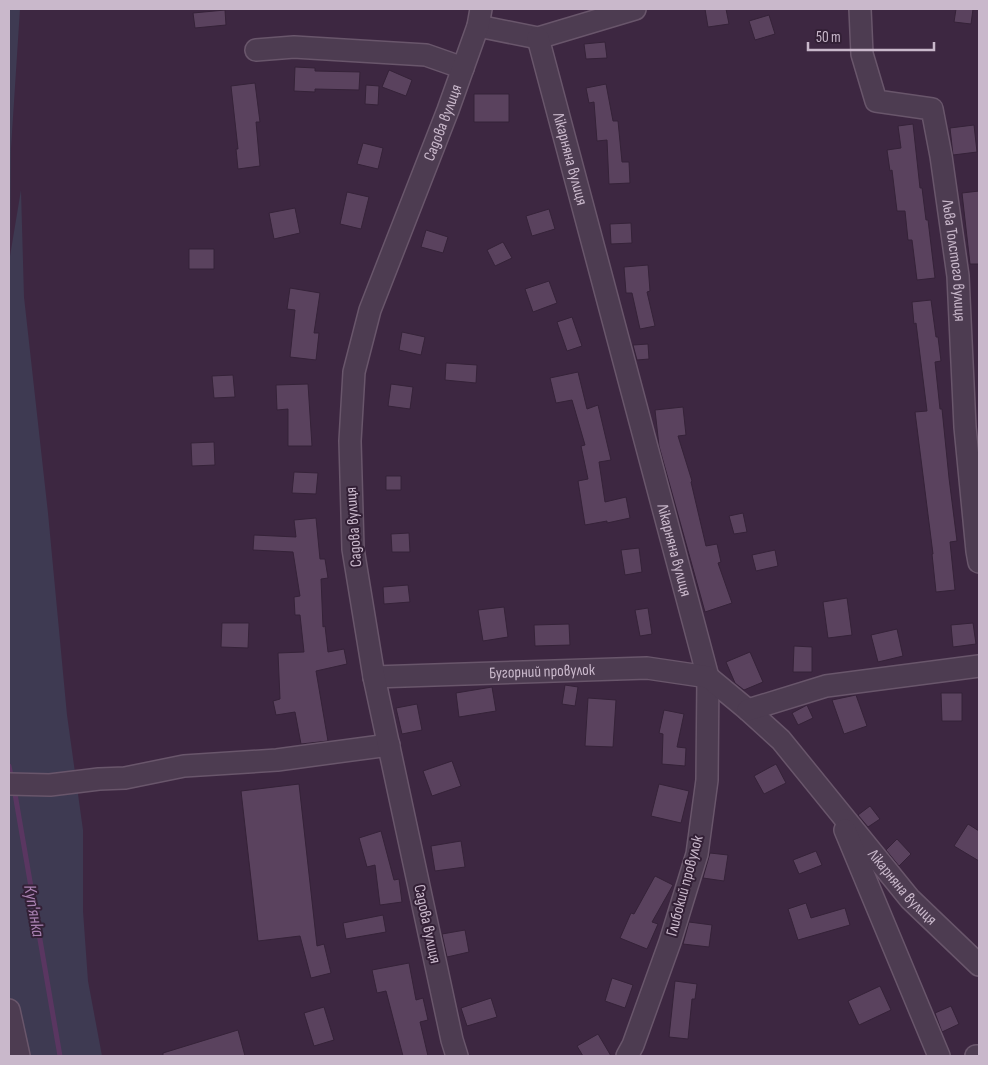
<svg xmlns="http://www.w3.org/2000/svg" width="988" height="1065" viewBox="0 0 988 1065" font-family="'Sofia Sans Condensed',sans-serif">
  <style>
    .green { fill: #3e3a52 }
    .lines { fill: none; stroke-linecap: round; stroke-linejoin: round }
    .stream { stroke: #5a3661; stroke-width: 5 }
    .building { fill: #5a425e; stroke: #352238 }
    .minor-casing { stroke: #69566b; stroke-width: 24 }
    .minor { stroke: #4d3c51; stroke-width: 21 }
    .labels { text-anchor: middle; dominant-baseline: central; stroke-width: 4; stroke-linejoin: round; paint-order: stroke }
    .street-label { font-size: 16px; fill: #c9b8cb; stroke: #332036 }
    .water-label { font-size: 18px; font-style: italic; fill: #a981b1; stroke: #332036 }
  </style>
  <rect width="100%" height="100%" fill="#3d2741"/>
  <path class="green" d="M9,9H20L11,148L10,256L21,190L24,297L48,513L67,715L83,830V911L88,981L102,1056H18L9,1013Z"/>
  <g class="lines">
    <path class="stream" d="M9,766L12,780
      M14,788L60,1056"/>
  </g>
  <path class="building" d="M705,9H726L729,24L708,27Z
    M956,9H973L971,24L954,22Z
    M225,10L226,25L195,28L193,13Z
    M769,15L775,34L755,40L749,21Z
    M605,42L607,58L586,59L584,44Z
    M295,67L315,68V71L360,72L359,90L315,89V92L294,91Z
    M389,70L412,80L406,96L382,87Z
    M255,83L260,122H256L260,166L238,169L236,149H238L231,86Z
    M606,84L613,121H618L622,162H629L630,183L609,184L607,140L597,141L594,102L589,103L586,88Z
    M366,85L379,86L378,105L365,104Z
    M474,94H509V122H474Z
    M913,124L920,188H922L926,220H928L935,278L917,280L912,240H908L905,211H897L892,170L890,171L887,150L901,148L898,126Z
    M974,125L977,152L953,155L950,128Z
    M363,143L383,148L378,169L357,164Z
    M979,191V264H970L962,193Z
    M347,192L369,197L361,229L340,224Z
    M295,208L300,233L274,239L269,213Z
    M549,209L555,229L532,236L526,216Z
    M631,223L632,243L611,244L610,224Z
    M426,230L448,237L443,253L421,247Z
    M503,242L512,258L495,266L487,250Z
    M189,249H214V269H189Z
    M648,265L650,291L647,292L655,326L640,329L632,293H626L624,267Z
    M549,281L557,303L533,312L525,289Z
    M290,288L320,293L314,333H319L316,360L290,357L295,310L287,309Z
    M931,300L936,337H938L941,361L935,362L940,409H942L949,478L957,541L950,542L955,590L936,592L932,554H933L915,412L927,411L916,323L914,324L912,302Z
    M572,317L582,346L567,351L557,322Z
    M402,332L425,337L421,355L399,350Z
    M648,344L649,359L637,360L633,345Z
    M446,363L477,365L476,383L445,380Z
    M578,372L587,409L598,405L611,460L599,462L605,502L626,497L630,518L607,523V521L585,525L578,481L588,479L581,446L585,445L572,400L556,403L550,378Z
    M233,375L235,397L214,398L212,376Z
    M308,384L312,446H288V409L277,410L276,385Z
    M391,384L413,387L410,409L388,406Z
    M683,407L686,435L678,436L692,481L691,482L706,546L717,544L721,562L718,563L732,603L705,612L659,446L655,410Z
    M214,442L215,465L192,466L191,443Z
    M294,472L318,473L316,494L292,493Z
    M386,476H401V490H386Z
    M743,513L747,532L734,534L729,516Z
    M316,518L320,559H325L328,578L321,579L323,627L325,626L328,652L344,649L347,664L316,671L328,741L301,744L295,712L276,715L273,701L280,699L278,653L304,652L300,615H295L294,597L300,596L293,552L253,550L254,535L296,537L294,520Z
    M409,533L410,552H392L391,534Z
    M639,548L642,572L625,575L621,550Z
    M775,550L778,566L756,571L752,555Z
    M408,585L410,602L384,604L383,587Z
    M847,598L852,635L828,638L823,602Z
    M504,607L508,637L483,641L478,610Z
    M648,608L652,634L640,636L635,610Z
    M222,623H249L248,648L221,647Z
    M973,623L976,644L953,647L951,625Z
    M569,624L570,645L535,646L534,625Z
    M897,629L903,656L878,662L871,635Z
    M794,646L812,647V672H793Z
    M750,652L763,682L744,690L735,683L726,662Z
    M565,685L578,687L575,706L562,704Z
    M492,687L496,711L459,717L456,693Z
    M941,693H962V721H942Z
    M856,695L867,726L844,734L832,700Z
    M588,698L616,700L613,747L585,746Z
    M417,704L422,730L402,734L396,708Z
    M807,705L813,718L798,725L792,713Z
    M664,710L684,714L677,747L686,748L685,766L662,764L663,734L659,733Z
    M452,761L461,786L432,796L423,771Z
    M776,764L786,783L764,794L754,776Z
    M299,784L317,946L324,944L331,973L311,978L300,936L258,941L241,791Z
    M659,784L689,791L681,823L651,816Z
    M870,806L880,819L868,827L858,815Z
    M968,824L979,831V861L954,846Z
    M381,831L394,880L399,879L402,902L380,905L375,865L367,867L359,838Z
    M897,839L911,854L899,866L886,850Z
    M461,841L465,867L435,871L431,846Z
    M816,851L822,865L799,874L793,860Z
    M710,853L728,855L724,881L703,878Z
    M655,876L673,885L652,922L658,924L647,949L620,938L631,913L634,914Z
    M806,903L811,918L845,908L850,925L798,940L788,909Z
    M383,915L386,932L346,939L343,923Z
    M689,922L712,925L709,947L683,944Z
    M465,930L469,952L447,957L442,934Z
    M409,963L416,1000L423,998L428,1020L420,1022L428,1056H403L386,991L377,993L372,970Z
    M612,978L633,985L625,1008L605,1001Z
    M675,981L697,984L695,999H692L688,1039L669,1037Z
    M880,986L891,1010L859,1025L848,1001Z
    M491,998L497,1017L467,1026L461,1008Z
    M951,1006L959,1024L942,1032L935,1013Z
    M324,1007L334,1040L314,1046L304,1013Z
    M238,1030L245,1056H163V1053Z
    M598,1034L611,1056H583L577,1046Z"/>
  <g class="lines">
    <g class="minor-casing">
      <g id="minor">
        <path id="s1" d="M860,9L862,54L876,101L932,109L941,156L958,276L965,427L977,551L979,562"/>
        <path d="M478,26L538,38L635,9"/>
        <path id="s2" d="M538,38L708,677L707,780L697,854L670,942L633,1045L627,1056"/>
        <path d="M256,50L294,47L426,55L463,68"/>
        <path id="s3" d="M374,677L647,668L708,677L748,710L781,740L910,899L979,965"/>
        <path d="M748,710L826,686L979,666"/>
        <path d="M9,784L50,785L99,779L125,778L184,766L277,760L389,745"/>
        <path d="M845,830L939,1056"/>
        <path d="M9,1010L19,1056"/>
        <path id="s4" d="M457,1056L452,1040L374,677L353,549L350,441L354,372L370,310L448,110L478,26L481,9"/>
        <path d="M976,1056H979"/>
      </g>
    </g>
    <use href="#minor" class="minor"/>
  </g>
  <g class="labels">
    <g class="street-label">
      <text stroke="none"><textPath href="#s4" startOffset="960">Садова вулиця</textPath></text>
      <text stroke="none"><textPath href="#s2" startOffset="125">Лікарняна вулиця</textPath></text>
      <text stroke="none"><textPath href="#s1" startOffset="304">Льва Толстого вулиця</textPath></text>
      <text transform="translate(354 527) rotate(-94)">Садова вулиця</text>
      <text stroke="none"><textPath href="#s2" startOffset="530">Лікарняна вулиця</textPath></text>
      <text stroke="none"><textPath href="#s3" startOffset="168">Бугорний провулок</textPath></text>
      <text transform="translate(685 886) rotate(-75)">Глибокий провулок</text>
      <text stroke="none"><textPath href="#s3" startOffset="622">Лікарняна вулиця</textPath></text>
      <text transform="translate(427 924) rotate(78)">Садова вулиця</text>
    </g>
    <g class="water-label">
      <text transform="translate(34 911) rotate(80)">Куп'янка</text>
    </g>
  </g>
  <rect width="988" height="1065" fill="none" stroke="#c9b8cb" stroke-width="20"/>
  <path d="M808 42v8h126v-8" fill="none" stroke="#c9b8cb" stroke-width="2.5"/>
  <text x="816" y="42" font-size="15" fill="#c9b8cb" stroke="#332036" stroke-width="4" paint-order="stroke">50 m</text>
</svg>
